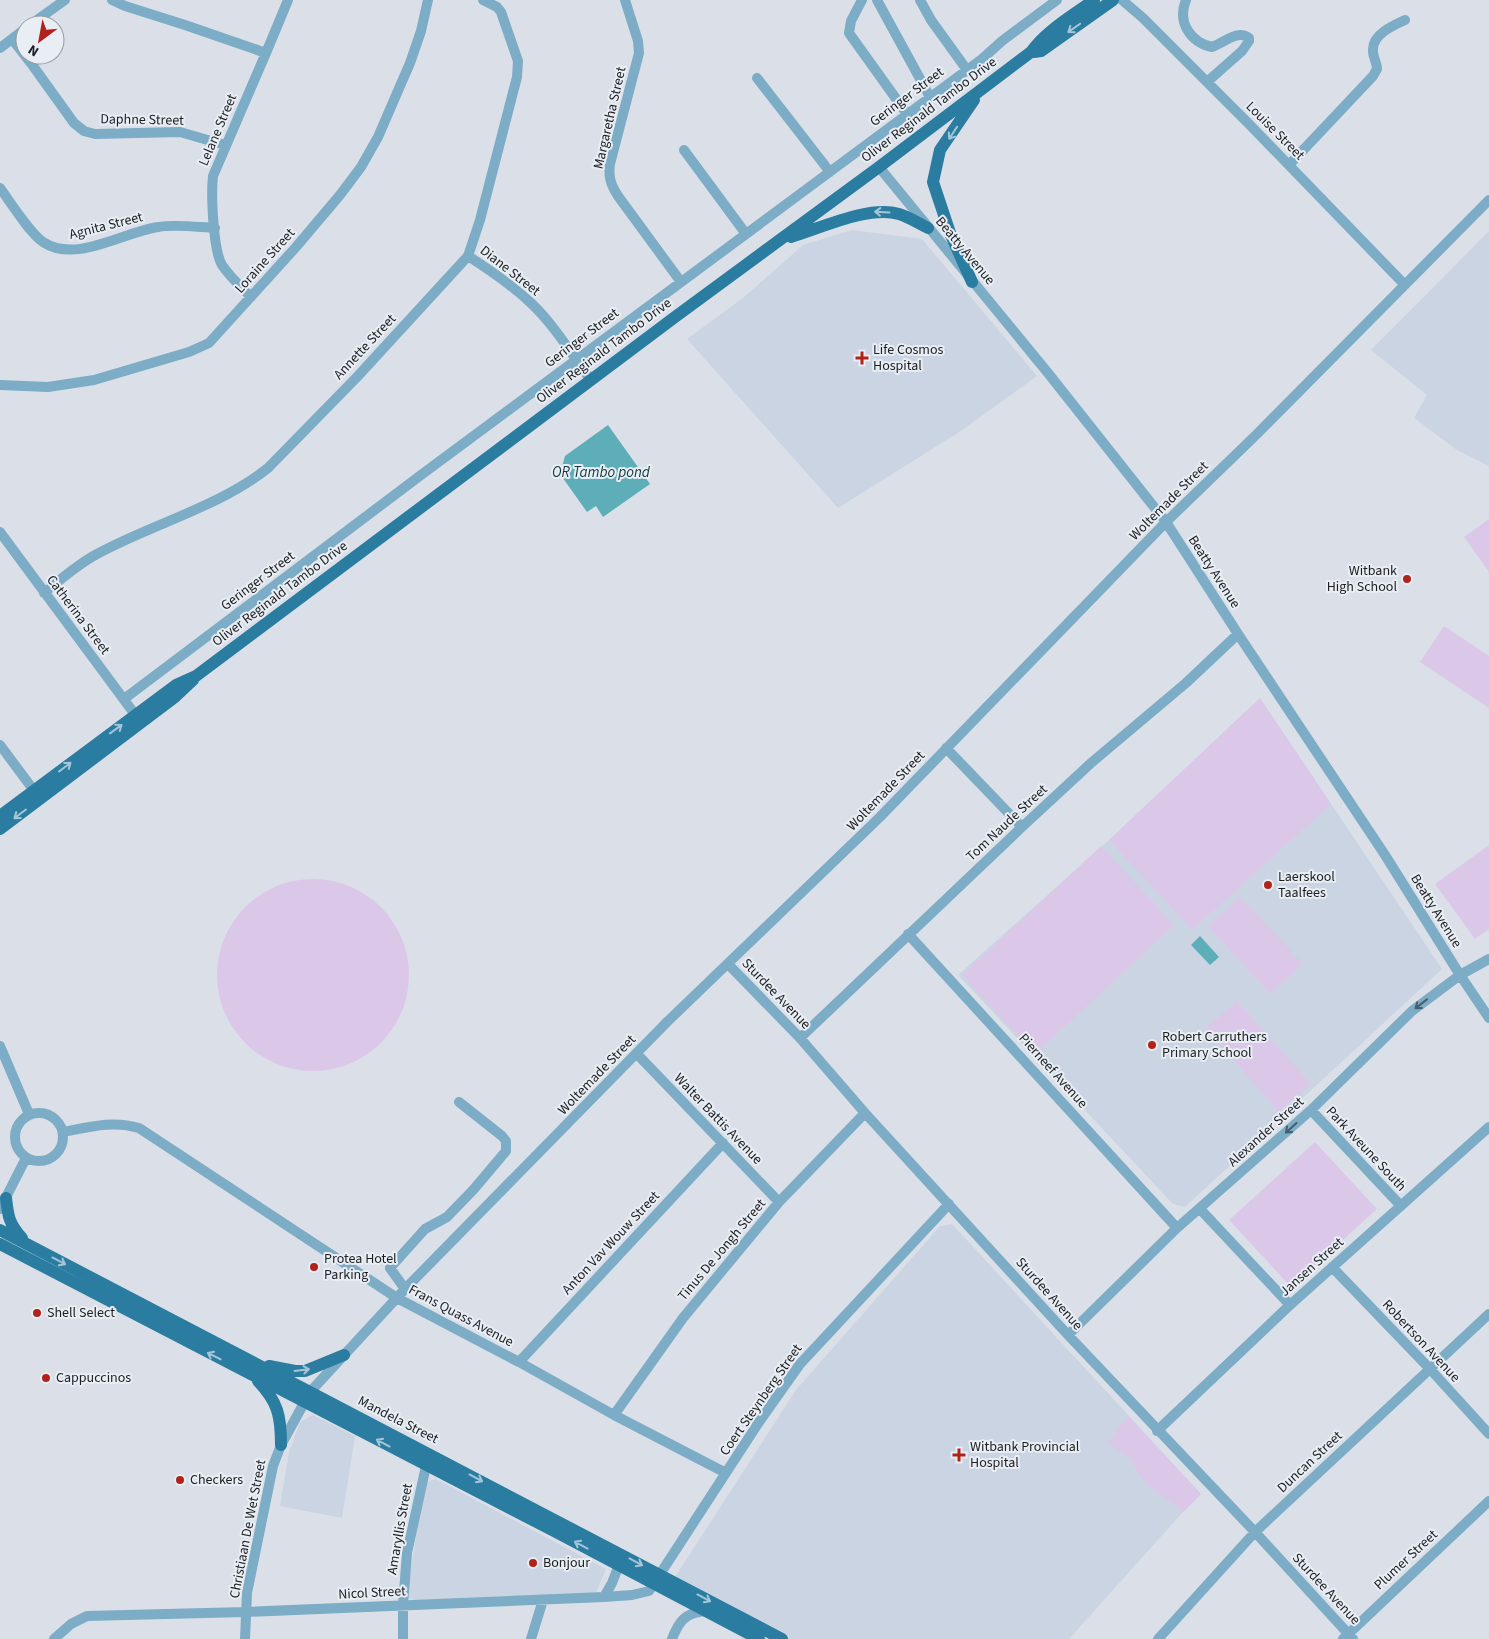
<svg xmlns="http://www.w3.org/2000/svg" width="1489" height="1639" viewBox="0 0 1489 1639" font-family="'Source Sans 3',sans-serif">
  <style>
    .built { fill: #cbd4e2 }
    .green { fill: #dbc8e9 }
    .water { fill: #5daeb8 }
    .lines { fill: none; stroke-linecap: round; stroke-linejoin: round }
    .minor { stroke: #7cacc6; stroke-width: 10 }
    .major { stroke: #2a7ca1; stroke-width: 12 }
    .oneway { stroke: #a6c6d8 }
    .oneway2 { stroke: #475e6b }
    .poi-dot { fill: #b1221a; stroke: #e9eef5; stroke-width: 2 }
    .labels { text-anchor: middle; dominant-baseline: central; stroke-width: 4; stroke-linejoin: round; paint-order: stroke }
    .street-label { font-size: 14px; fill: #1c1e21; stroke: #e9eef5 }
    .poi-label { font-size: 14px; fill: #1c1e21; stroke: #e9eef5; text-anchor: start }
    .water-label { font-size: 15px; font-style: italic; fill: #11393d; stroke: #e9eef5 }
  </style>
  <rect width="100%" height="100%" fill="#dbe0e8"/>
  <path class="built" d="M852,230L922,239L1037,376L961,431L838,508L687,339L743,298L803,245Z
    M1489,231V466L1457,450L1414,418L1427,395L1371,350Z
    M1260,698L1442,969L1185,1207L1173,1204L958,975L1109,840Z
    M952,1224L1201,1494L1183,1512L1069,1639H790L726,1603L675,1577L796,1390L940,1226Z
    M313,1415L355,1436L342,1518L280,1506L289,1452L300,1422Z
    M436,1479L606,1569L595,1595L416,1602L409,1598L407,1593L424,1487L429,1481Z"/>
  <path class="green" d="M1489,519V572L1464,537Z
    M1444,626L1489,656V708L1420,662Z
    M1260,698L1331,804L1192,930L1109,840Z
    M1489,845V929L1475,939L1435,884Z
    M1101,846L1174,925L1035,1054L962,975Z
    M217 975a96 96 0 1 1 192 0a96 96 0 1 1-192 0Z
    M1240,896L1303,964L1270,994L1208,926Z
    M1237,1001L1311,1084L1279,1112L1206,1028Z
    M1315,1142L1377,1209L1291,1287L1229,1220Z
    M1128,1416L1201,1494L1183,1512L1143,1481L1130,1458L1108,1443Z"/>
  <path class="water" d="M608,425L650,484L603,517L596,506L587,512L560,474L565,456Z
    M1200,936L1219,957L1210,965L1191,945Z"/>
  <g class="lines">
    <path class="minor" d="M112,0L125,6L185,25L266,53
      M625,0L638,41L639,53L610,164C608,177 611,185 618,196L681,282
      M862,0L851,21L849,33L907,114
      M877,0L930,97
      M920,0L931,20L967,70
      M1122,0L1143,18L1250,125L1404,284
      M1186,0C1177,22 1190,42 1212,47C1224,43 1237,29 1249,38V41L1242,51L1207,82
      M30,25L65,0
      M12,39L33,66L74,123L84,131L95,134L180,132L225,145
      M0,48L25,29
      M757,78L830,172
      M684,150L746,234
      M1289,165L1373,76L1377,69C1377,62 1372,56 1373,49C1373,34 1394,25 1405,20
      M879,167L1048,373L1166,522L1238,634L1385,855L1460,975L1489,1018
      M0,188C11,203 29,232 43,242C76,264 123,232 158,227C176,224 196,227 215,228
      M468,256C490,270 513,286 532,304C555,326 572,355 591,380
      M251,297C241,287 230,277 222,265C213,250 211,194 213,176L266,53L288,0
      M0,385L48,387L94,380L189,352L209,343L296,247L340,195L361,167L378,137L410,63L421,31L428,0
      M0,532L139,720
      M44,593C61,579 78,564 97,554C152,524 219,507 268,468L357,377L468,256L480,220L517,77L518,61L501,12L497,7L483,0
      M124,699L421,475L982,59L1002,41L1057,0
      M0,745L38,796
      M946,748L1022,827
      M908,934L1177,1228
      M728,964L800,1038L865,1113L1068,1335L1255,1532L1353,1639
      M800,1038L1022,827L1091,763L1186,683L1238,634
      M0,1046L29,1114
      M637,1054L779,1202
      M1311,1110L1401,1206
      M15 1137a24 24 0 1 1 48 0a24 24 0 1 1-48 0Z
      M63,1132C89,1127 113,1120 139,1128L397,1298L519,1362L614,1415L726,1473
      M0,1209L26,1158
      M1200,1209L1290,1305
      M1332,1267L1430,1369L1489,1434
      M405,1289L390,1268L425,1229L447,1217L474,1189L506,1151V1141L502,1136L459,1102
      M1068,1335L1177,1228L1311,1110L1412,1011L1460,975L1489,959
      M519,1362L723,1143
      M614,1415L683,1318L779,1202L865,1113
      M1157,1431L1290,1305L1489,1127
      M604,1597L612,1583L619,1565
      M54,1639L71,1624L87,1616L245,1612L604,1597L632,1595L649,1591L759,1422L800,1364L949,1204
      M245,1639L247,1593L273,1466L281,1445L310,1392L405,1289L668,1021L879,818L1166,522L1256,435L1489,200
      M403,1639V1605L407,1553L426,1466L429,1461
      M531,1639L543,1600
      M672,1639C679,1621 685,1613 705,1611
      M1158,1639L1255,1532L1489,1314
      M1343,1639L1489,1501"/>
    <path class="major" d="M1034,52L1041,51L1113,0
      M791,237C821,228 869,205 899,214C909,217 918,223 928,228
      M972,282L950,233L933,182L940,150L974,100
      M0,816L176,685L196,676L675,317L879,167L1031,52C1047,30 1072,16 1094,0
      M0,829L175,697L193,680
      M6,1198C8,1216 9,1224 22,1238
      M0,1230L782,1639
      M0,1244L554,1531L759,1639
      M269,1366L295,1371H305L344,1355
      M258,1381C278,1402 281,1416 281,1445"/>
  </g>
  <defs><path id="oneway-shaft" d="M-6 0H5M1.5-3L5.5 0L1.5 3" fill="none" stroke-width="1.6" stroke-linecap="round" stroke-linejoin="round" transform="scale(1.25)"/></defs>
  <g class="oneway">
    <use href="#oneway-shaft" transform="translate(1074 28) rotate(145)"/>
    <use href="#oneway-shaft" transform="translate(953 133) rotate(123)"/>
    <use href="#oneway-shaft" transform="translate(882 212) rotate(-177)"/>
    <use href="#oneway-shaft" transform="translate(116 729) rotate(-36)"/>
    <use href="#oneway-shaft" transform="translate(65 767) rotate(-37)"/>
    <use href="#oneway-shaft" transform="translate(20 814) rotate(143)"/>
    <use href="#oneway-shaft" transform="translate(59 1261) rotate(28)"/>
    <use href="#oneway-shaft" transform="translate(214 1356) rotate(-153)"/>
    <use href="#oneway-shaft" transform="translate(302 1370) rotate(-7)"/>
    <use href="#oneway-shaft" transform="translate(383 1443) rotate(-152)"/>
    <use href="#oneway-shaft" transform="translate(476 1478) rotate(28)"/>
    <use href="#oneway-shaft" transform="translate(581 1545) rotate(-152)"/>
    <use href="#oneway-shaft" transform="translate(636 1562) rotate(28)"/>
    <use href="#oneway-shaft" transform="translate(704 1598) rotate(28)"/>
  </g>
  <g class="oneway2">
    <use href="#oneway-shaft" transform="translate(1421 1004) rotate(142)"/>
    <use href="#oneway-shaft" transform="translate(1291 1128) rotate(138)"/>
  </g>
  <g class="poi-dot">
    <path d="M859.5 350.5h5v5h5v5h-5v5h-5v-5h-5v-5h5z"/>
    <circle cx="1407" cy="579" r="5"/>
    <circle cx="1268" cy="885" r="5"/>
    <circle cx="1152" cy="1045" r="5"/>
    <circle cx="314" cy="1267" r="5"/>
    <circle cx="37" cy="1313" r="5"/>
    <circle cx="46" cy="1378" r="5"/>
    <path d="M956.5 1447.5h5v5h5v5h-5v5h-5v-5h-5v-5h5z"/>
    <circle cx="180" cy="1480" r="5"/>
    <circle cx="533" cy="1563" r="5"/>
  </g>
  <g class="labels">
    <g class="street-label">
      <text transform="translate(907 97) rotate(-37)">Geringer Street</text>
      <text transform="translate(929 110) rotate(-37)">Oliver Reginald Tambo Drive</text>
      <text transform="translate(610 118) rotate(-77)">Margaretha Street</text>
      <text transform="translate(142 120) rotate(1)">Daphne Street</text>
      <text transform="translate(218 130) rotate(-67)">Lelane Street</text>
      <text transform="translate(1275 131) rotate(45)">Louise Street</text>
      <text transform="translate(106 226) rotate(-14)">Agnita Street</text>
      <text transform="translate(965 251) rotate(50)">Beatty Avenue</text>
      <text transform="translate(265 261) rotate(-48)">Loraine Street</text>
      <text transform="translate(510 271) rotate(38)">Diane Street</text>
      <text transform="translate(582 338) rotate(-37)">Geringer Street</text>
      <text transform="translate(365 347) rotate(-47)">Annette Street</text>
      <text transform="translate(604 351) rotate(-37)">Oliver Reginald Tambo Drive</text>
      <text transform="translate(1169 501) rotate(-45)">Woltemade Street</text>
      <text transform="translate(1214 572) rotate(57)">Beatty Avenue</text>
      <text transform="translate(258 581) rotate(-37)">Geringer Street</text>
      <text transform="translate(280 594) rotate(-37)">Oliver Reginald Tambo Drive</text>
      <text transform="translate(78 615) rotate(53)">Catherina Street</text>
      <text transform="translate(886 791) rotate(-46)">Woltemade Street</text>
      <text transform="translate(1007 823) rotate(-43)">Tom Naude Street</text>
      <text transform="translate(1436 911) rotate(58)">Beatty Avenue</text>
      <text transform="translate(776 994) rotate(46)">Sturdee Avenue</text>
      <text transform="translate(1053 1071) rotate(48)">Pierneef Avenue</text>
      <text transform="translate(597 1075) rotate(-46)">Woltemade Street</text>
      <text transform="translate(718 1119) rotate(46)">Walter Battis Avenue</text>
      <text transform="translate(1266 1132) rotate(-42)">Alexander Street</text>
      <text transform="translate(1366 1149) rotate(47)">Park Aveune South</text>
      <text transform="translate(611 1243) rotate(-47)">Anton Vav Wouw Street</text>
      <text transform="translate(722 1250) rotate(-50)">Tinus De Jongh Street</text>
      <text transform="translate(1312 1267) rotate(-42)">Jansen Street</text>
      <text transform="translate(1049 1294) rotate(48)">Sturdee Avenue</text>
      <text transform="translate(461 1316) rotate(28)">Frans Quass Avenue</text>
      <text transform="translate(1421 1341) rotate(47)">Robertson Avenue</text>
      <text transform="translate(761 1400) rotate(-55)">Coert Steynberg Street</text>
      <text transform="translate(398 1420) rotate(27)">Mandela Street</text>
      <text transform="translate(1310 1462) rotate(-43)">Duncan Street</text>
      <text transform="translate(248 1529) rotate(-79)">Christiaan De Wet Street</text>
      <text transform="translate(400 1529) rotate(-80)">Amaryllis Street</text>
      <text transform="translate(1406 1560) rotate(-43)">Plumer Street</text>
      <text transform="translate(1326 1589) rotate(47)">Sturdee Avenue</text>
      <text transform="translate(372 1593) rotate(-3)">Nicol Street</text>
    </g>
    <g class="poi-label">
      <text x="873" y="350">Life Cosmos<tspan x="873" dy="16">Hospital</tspan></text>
      <text x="1397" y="571" text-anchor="end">Witbank<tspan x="1397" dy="16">High School</tspan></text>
      <text x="1278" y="877">Laerskool<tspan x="1278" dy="16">Taalfees</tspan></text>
      <text x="1162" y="1037">Robert Carruthers<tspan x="1162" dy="16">Primary School</tspan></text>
      <text x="324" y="1259">Protea Hotel<tspan x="324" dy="16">Parking</tspan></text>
      <text x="47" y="1313">Shell Select</text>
      <text x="56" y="1378">Cappuccinos</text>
      <text x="970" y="1447">Witbank Provincial<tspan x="970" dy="16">Hospital</tspan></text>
      <text x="190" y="1480">Checkers</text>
      <text x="543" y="1563">Bonjour</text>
    </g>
    <g class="water-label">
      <text x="601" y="472">OR Tambo pond</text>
    </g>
  </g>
  <g transform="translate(40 40) rotate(212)"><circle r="24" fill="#e9eef5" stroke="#979ba0"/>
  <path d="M0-4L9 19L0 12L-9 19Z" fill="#b1221a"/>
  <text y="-8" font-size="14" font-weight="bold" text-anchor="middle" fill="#1c1e21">N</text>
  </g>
</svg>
